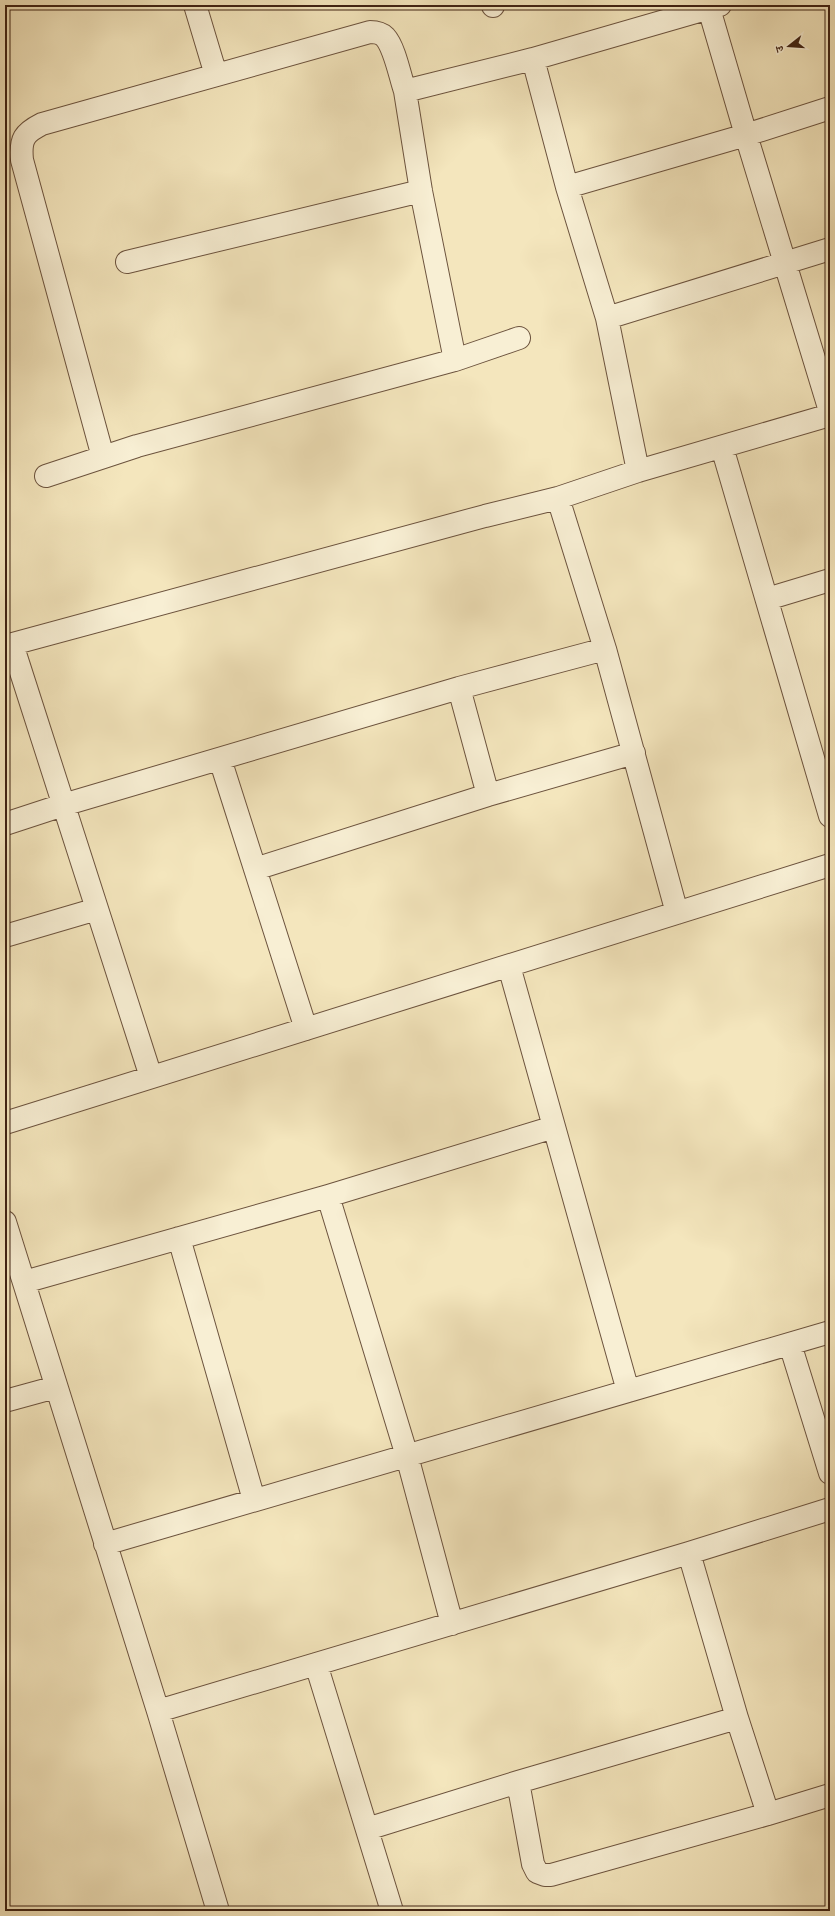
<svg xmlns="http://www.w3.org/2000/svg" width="835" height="1916" viewBox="0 0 835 1916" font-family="'IM FELL English','Noto Serif Devanagari',serif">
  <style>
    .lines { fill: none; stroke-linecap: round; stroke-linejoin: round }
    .minor-casing { stroke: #6c533e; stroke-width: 24 }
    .minor { stroke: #f8efd4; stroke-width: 22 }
  </style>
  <rect width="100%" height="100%" fill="#f4e6bd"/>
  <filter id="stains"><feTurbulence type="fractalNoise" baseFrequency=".005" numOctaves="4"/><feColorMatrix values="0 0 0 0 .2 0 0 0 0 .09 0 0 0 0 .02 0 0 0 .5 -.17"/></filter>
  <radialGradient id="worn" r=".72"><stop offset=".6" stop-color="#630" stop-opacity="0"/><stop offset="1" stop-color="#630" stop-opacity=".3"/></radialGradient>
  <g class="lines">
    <g class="minor-casing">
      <path id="minor" d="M195,5L216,75
        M493,5V6
        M708,5L746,135L830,411
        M533,59L567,187L607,318L638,471
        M567,187L746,135L830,108
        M127,262L421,191
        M607,318L830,249
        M519,338L455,360L421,191L405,91L533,59L720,5
        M722,447L830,816
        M103,457L22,160C20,139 24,133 42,124L370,32C376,32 381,33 385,37C395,48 400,77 405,91
        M46,476L137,446L455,360
        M558,498L605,649L677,913
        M767,599L830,580
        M12,644L151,1077
        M5,646L485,516L558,498L638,471L830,415
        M459,688L488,795
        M220,759L306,1029
        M5,824L63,805L459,688L605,649
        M255,869L488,795L634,753
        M5,936L97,909
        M509,966L628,1391
        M5,1123L830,865
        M328,1196L407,1456L452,1624
        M5,1222L158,1711L218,1911
        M179,1238L254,1500
        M24,1282L328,1196L554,1127
        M790,1344L830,1473
        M5,1401L56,1387
        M105,1544L830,1332
        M316,1664L392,1911
        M158,1711L689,1553L830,1509
        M737,1718L768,1814L830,1795
        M518,1782L533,1864L537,1872L545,1875H551L768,1814
        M367,1829L518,1782L737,1718L689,1553"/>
    </g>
    <use href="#minor" class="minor"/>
  </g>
  <rect width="835" height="1916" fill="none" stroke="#f4e6bd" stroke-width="20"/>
  <rect x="6" y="6" width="823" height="1904" fill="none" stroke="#3f2213" stroke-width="2"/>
  <rect x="10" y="10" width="815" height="1896" fill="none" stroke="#3f2213"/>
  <g transform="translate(789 46) rotate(253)" stroke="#f8efd4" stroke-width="3" paint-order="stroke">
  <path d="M0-3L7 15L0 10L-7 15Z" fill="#3f2213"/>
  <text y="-6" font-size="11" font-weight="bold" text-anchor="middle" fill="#3f2213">उ</text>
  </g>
  <rect width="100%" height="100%" filter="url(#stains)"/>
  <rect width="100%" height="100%" fill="url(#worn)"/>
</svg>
